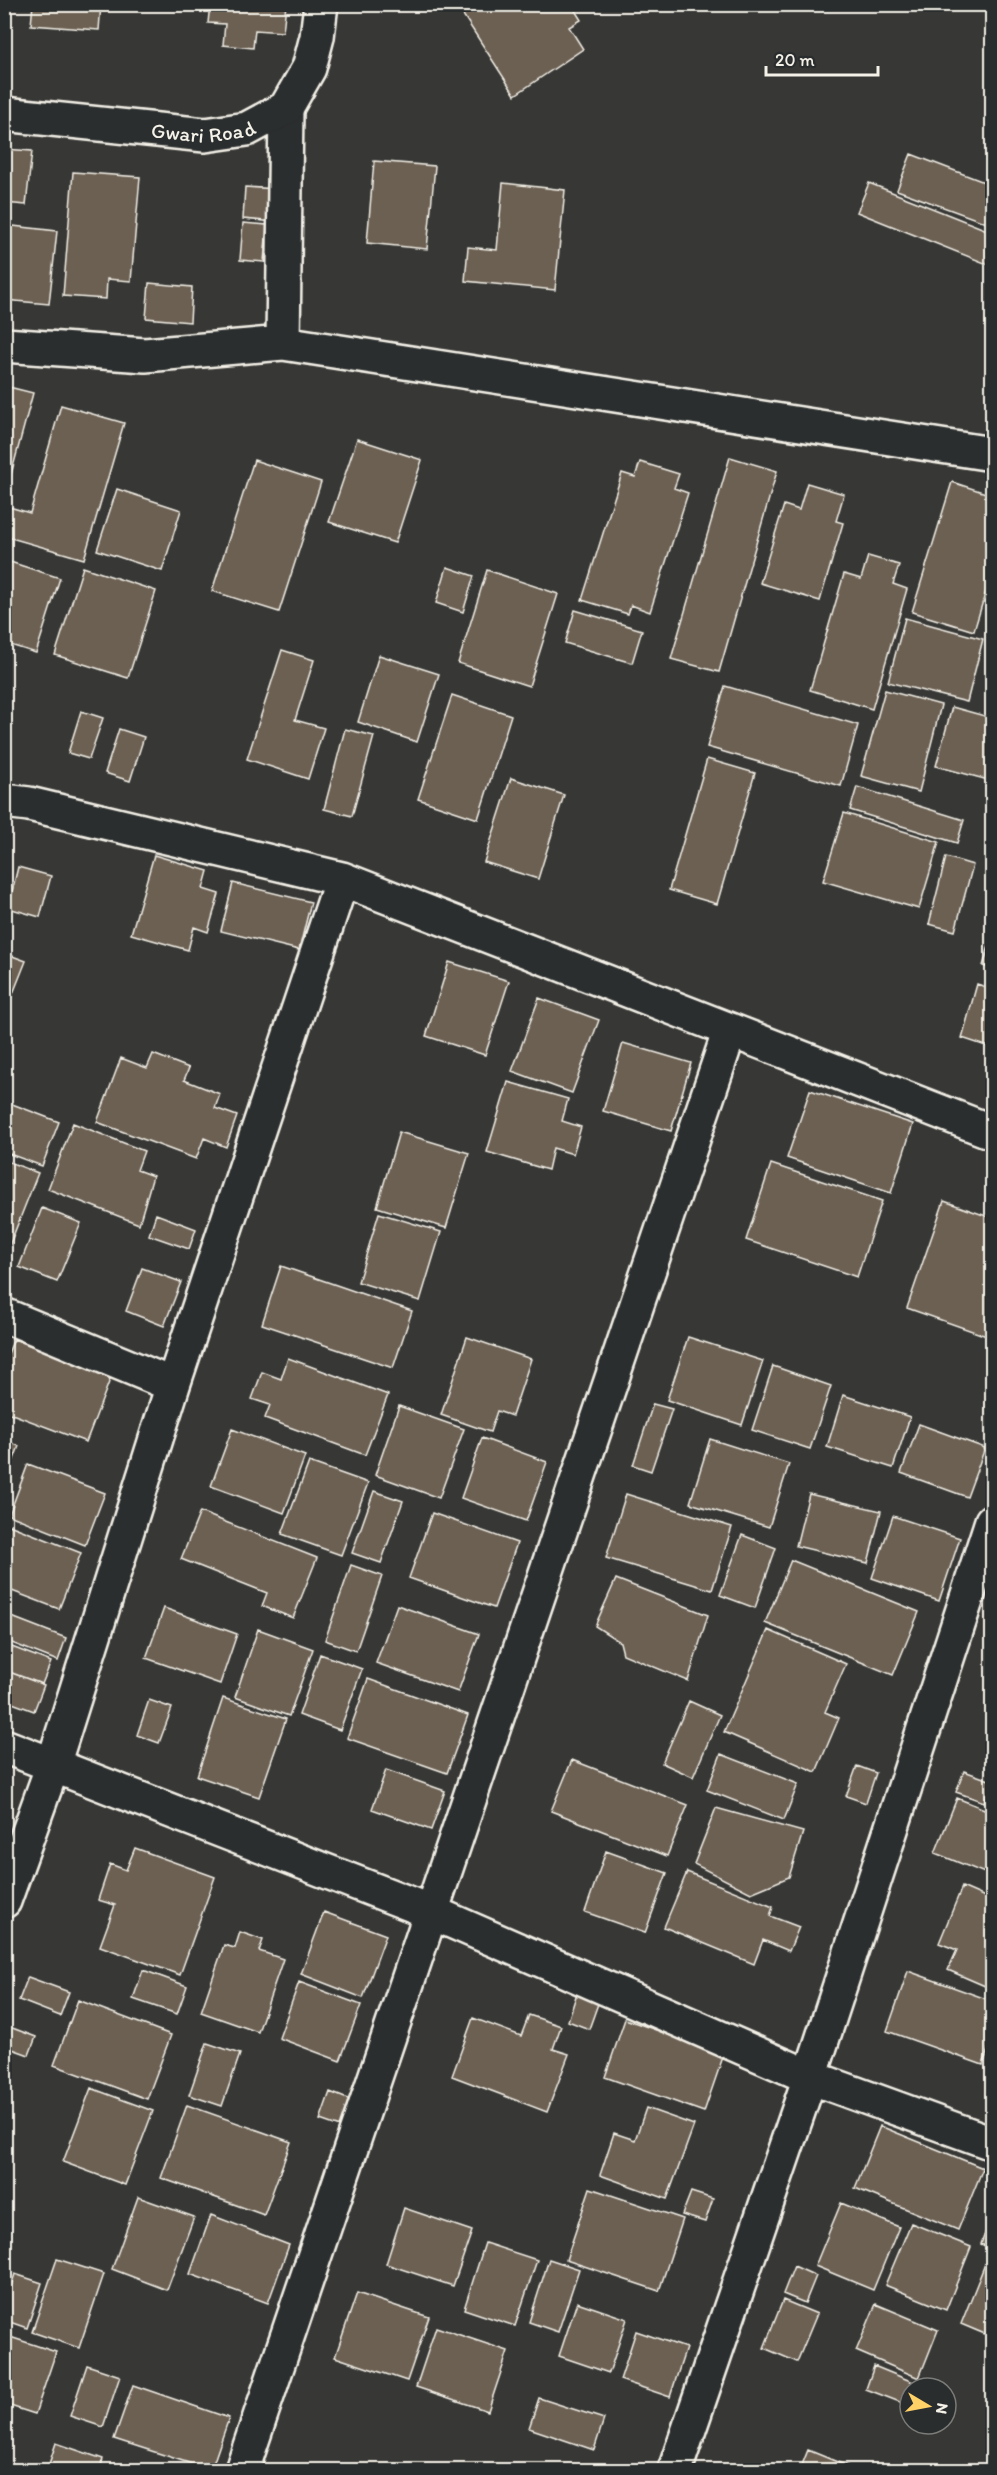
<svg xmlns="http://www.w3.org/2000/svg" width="997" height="2475" viewBox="0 0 997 2475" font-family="Itim,sans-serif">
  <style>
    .building { fill: #6c6053; stroke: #f4f1e8; stroke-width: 1.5 }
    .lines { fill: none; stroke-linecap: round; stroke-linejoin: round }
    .minor-casing { stroke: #f4f1e8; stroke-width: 38 }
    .tertiary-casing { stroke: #f4f1e8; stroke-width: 38 }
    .minor { stroke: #2a2d2e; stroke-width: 33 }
    .tertiary { stroke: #2a2d2e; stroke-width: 33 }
    .labels { text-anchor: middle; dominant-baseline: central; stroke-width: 4.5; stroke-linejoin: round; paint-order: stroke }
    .street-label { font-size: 21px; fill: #f4f1e8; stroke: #2a2d2e }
  </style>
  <rect width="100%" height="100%" fill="#373735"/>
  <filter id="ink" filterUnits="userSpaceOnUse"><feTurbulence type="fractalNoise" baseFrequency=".0167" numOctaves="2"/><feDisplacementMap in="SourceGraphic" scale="12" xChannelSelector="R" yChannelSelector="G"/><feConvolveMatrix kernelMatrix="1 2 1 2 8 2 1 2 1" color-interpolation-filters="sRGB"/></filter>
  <g filter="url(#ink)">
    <path class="building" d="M33,4H101L99,30L31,25Z
      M210,4H286L283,32L255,30L253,48L223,45L225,24L208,23Z
      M456,4H571L581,20L569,27L583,49L515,95Z
      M4,149L32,151L26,205L4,203Z
      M911,154L992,185V225L897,190Z
      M374,161L435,166L427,249L367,243Z
      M73,172L140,177L131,281L107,279L106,299L63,296Z
      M503,183L565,190L555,290L465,281L468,247L497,250Z
      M869,183L992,232V266L857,212Z
      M245,187L277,189L275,222L243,219Z
      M243,223L267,225L264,262L240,260Z
      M4,225L57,231L49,304L4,300Z
      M149,283L192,287L190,322L146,318Z
      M9,387L33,393L9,482L4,481V403Z
      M61,405L124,423L84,559L4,536L6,506L30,513Z
      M357,439L422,460L395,543L329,522Z
      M730,457L777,471L719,672L671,659Z
      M254,460L321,482L279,612L212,591Z
      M640,462L679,474L674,488L688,493L650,612L631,605L628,614L582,600L622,473L635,477Z
      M952,482L992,495V571L974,631L912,612Z
      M807,483L844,494L836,521L843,523L820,601L760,583L784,505L799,510Z
      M117,489L181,510L162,571L97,550Z
      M868,556L899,565L893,584L907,589L872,709L810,690L844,574L861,579Z
      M4,560L60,578L36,653L4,643Z
      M83,567L156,591L128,678L55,655Z
      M447,567L474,576L463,612L436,603Z
      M487,570L558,594L529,686L458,663Z
      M575,610L642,630L632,663L565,643Z
      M905,618L983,639L967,702L888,682Z
      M282,650L314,660L295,720L324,728L308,779L247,759Z
      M379,655L439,674L417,742L358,722Z
      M725,686L858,725L841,786L707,747Z
      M885,690L941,705L919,792L861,776Z
      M452,695L511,715L478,819L418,799Z
      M952,707L992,718V781L936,766Z
      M81,711L103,718L89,759L68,753Z
      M119,729L144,737L130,781L105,773Z
      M345,729L374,736L352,816L324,809Z
      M707,759L755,773L717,904L669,890Z
      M511,778L564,795L538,879L484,862Z
      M857,787L964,820L957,843L850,810Z
      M844,813L939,842L919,909L823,881Z
      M154,855L208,871L203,889L219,894L208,932L194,927L188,950L131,934Z
      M946,857L973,865L955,931L929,924Z
      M18,867L51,876L40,917L8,908Z
      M233,883L311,902L299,950L221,931Z
      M992,936V969L983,966Z
      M4,953L26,961L4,1016Z
      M449,962L509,981L485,1055L426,1036Z
      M977,984L992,989V1048L962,1038Z
      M539,998L599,1020L572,1093L512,1071Z
      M623,1043L691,1063L671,1131L603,1111Z
      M153,1054L189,1068L184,1080L220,1094L215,1108L237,1116L226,1147L204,1138L196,1159L97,1122L121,1058L147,1068Z
      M508,1082L568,1099L562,1121L581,1127L573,1154L553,1148L548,1170L487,1152Z
      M810,1090L913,1124L891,1193L787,1158Z
      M7,1102L59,1122L42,1166L4,1152V1108Z
      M73,1123L144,1151L137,1170L153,1176L139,1224L48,1189Z
      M399,1132L469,1153L446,1228L377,1207Z
      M4,1160L38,1173L4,1259Z
      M771,1164L882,1201L857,1277L746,1240Z
      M944,1201L992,1218V1338L907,1308Z
      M42,1208L81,1223L57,1282L19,1267Z
      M379,1213L441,1232L420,1301L358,1282Z
      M156,1214L196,1229L189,1249L149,1235Z
      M281,1266L412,1311L393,1368L262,1324Z
      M142,1268L181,1282L164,1326L126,1311Z
      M467,1337L531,1359L512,1416L497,1411L490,1432L441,1415Z
      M688,1337L763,1361L742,1425L667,1400Z
      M14,1339L111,1377L86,1442L4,1411V1363Z
      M288,1358L388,1395L365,1455L265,1418L270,1405L252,1399L262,1372L281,1379Z
      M773,1366L831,1386L810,1449L752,1430Z
      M843,1395L910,1417L893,1468L827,1447Z
      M653,1404L672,1409L651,1471L633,1465Z
      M399,1406L464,1429L439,1498L375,1475Z
      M919,1424L985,1448L967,1497L901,1473Z
      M232,1429L305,1456L284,1513L211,1486Z
      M482,1438L547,1462L526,1521L461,1498Z
      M710,1439L789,1464L769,1527L690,1503Z
      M4,1440L19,1446L4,1486Z
      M309,1462L368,1483L341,1555L282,1534Z
      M28,1464L105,1493L85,1545L9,1515Z
      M374,1491L403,1501L381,1563L352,1553Z
      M626,1494L732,1527L712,1590L606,1558Z
      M809,1494L881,1511L868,1563L796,1546Z
      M200,1512L317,1558L293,1618L262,1606L267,1593L181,1559Z
      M432,1513L517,1543L494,1608L409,1578Z
      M893,1516L960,1538L939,1601L872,1578Z
      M4,1523L81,1553L59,1609L4,1588Z
      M742,1535L776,1548L755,1608L720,1595Z
      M791,1560L919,1612L893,1675L765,1623Z
      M351,1565L382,1576L356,1651L325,1640Z
      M616,1579L708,1615L688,1681L623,1654L620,1642L595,1626Z
      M397,1605L479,1634L458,1692L376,1663Z
      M164,1608L237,1634L220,1684L146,1658Z
      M4,1614L66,1638L58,1661L4,1640Z
      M258,1629L313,1649L289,1716L235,1697Z
      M768,1630L846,1664L825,1712L839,1718L816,1772L724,1732Z
      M4,1644L51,1662L42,1684L4,1670Z
      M320,1654L362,1669L340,1730L299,1715Z
      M4,1670L44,1685L34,1711L4,1700Z
      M368,1679L468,1715L447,1773L347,1738Z
      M223,1698L286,1719L259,1797L197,1776Z
      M149,1700L172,1708L159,1743L137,1735Z
      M689,1701L720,1715L693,1777L662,1763Z
      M721,1754L798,1784L784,1820L707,1790Z
      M572,1760L688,1805L667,1856L551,1811Z
      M857,1766L876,1773L866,1803L846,1796Z
      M386,1770L445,1791L431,1830L372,1809Z
      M964,1771L992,1781L984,1802L956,1792Z
      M957,1798L992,1812V1876L935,1853Z
      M716,1808L803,1832L789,1877L751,1893L694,1864Z
      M135,1848L215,1877L180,1975L100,1946L115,1905L98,1900L110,1864L126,1870Z
      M606,1851L667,1873L645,1933L585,1912Z
      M687,1872L773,1907L770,1916L799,1927L789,1951L763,1940L754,1964L664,1927Z
      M962,1887L992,1900V1989L948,1970L957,1950L939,1943Z
      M324,1912L386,1935L363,1998L301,1974Z
      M240,1932L263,1940L259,1951L283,1959L258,2032L201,2012L224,1945L235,1948Z
      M143,1970L187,1986L177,2014L133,1999Z
      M908,1971L992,2001V2038L983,2065L887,2031Z
      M28,1977L69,1992L60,2016L19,2000Z
      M299,1982L361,2005L340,2061L279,2038Z
      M577,1993L599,2001L589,2029L568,2021Z
      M78,2000L171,2035L147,2099L54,2065Z
      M529,2015L561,2026L553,2049L569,2054L547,2112L452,2076L473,2018L521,2036Z
      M625,2019L724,2054L704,2112L605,2077Z
      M7,2026L36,2037L29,2055L4,2046Z
      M207,2043L240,2054L222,2106L189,2095Z
      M91,2088L153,2111L125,2185L63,2162Z
      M330,2092L350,2100L340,2127L320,2120Z
      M187,2105L291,2142L264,2215L161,2178Z
      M646,2108L694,2125L667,2199L600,2175L614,2133L635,2140Z
      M880,2126L983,2168L958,2230L855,2188Z
      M590,2188L683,2219L659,2291L566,2260Z
      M691,2192L713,2199L705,2222L682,2215Z
      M138,2197L194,2217L167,2290L112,2269Z
      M841,2203L899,2227L873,2290L815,2266Z
      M404,2208L472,2231L453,2286L386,2264Z
      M211,2215L289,2245L268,2303L190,2274Z
      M992,2215V2249L981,2244Z
      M911,2223L971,2247L946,2310L885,2285Z
      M485,2243L537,2260L515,2326L464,2309Z
      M57,2259L104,2274L79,2348L32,2332Z
      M549,2259L579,2269L558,2332L529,2322Z
      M987,2259L992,2261V2337L961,2324Z
      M794,2266L816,2276L805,2303L783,2294Z
      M15,2274L42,2283L27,2328L4,2320V2306Z
      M357,2293L429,2317L407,2381L335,2357Z
      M783,2300L817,2314L797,2362L764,2348Z
      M577,2302L627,2319L609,2373L559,2356Z
      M876,2304L938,2330L919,2378L856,2351Z
      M436,2327L508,2351L488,2411L416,2387Z
      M636,2331L686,2348L670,2397L620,2380Z
      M4,2335L56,2352L35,2414L4,2404Z
      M87,2365L120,2376L103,2427L70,2416Z
      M874,2366L913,2382L905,2404L866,2389Z
      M133,2385L229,2418L211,2470L114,2439Z
      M539,2398L604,2419L594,2450L529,2428Z
      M56,2443L103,2459L100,2470H47Z
      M808,2450L857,2470H800Z"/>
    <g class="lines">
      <g class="minor-casing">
        <path id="minor" d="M283,343L286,108
          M4,345L145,355L283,343L992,454
          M4,801L29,804L342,879L992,1132
          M4,1315L173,1385
          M4,1746L431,1912L810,2077L992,2143
          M4,1901L53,1765L173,1385L342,879
          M242,2470L730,1030
          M675,2470L810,2077L992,1521"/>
      </g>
      <g class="tertiary-casing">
        <g id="tertiary">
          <path id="s1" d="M4,114L205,135L247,129L286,108L309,68L317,37L321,4"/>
        </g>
      </g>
      <use href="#minor" class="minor"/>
      <use href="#tertiary" class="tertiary"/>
    </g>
  </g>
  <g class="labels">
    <g class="street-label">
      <text stroke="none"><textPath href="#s1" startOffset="200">Gwari Road</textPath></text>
    </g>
  </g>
  <rect width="997" height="2475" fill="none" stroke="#2a2d2e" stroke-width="24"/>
  <rect x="12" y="12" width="973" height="2451" fill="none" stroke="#f4f1e8" stroke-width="2" filter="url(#ink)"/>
  <g transform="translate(928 2406) rotate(100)"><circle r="28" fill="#2a2d2e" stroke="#7b7b78" stroke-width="1.5"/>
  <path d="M0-4.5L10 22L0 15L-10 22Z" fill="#ffd166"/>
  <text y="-9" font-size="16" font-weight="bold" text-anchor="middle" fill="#f4f1e8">N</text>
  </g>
  <path d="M766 66v9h112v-9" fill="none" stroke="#f4f1e8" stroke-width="3"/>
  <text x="775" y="66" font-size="18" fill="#f4f1e8" stroke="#2a2d2e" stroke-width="4.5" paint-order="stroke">20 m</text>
</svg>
